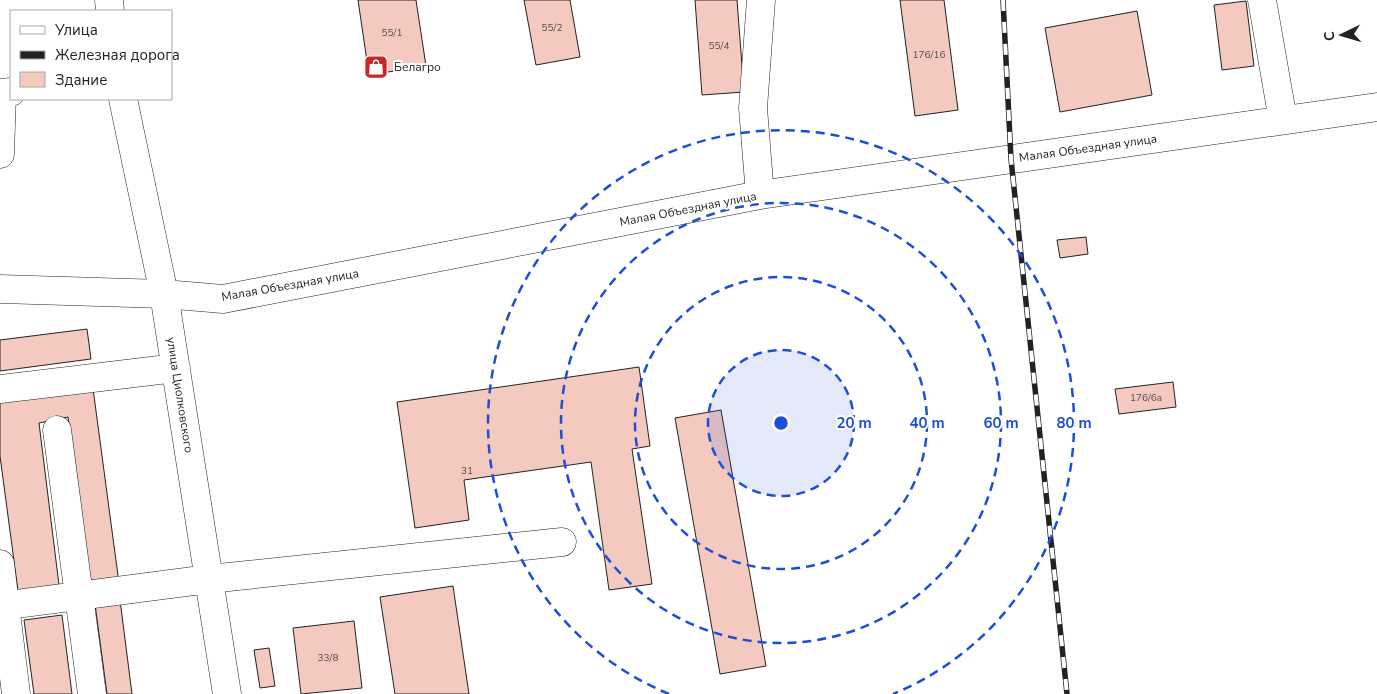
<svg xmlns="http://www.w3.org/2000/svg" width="1377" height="694" viewBox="0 0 1377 694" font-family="'Nunito Sans',sans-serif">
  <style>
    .building { fill: #f3c9c0; stroke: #222 }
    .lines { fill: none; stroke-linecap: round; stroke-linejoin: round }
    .minor-casing { stroke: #222; stroke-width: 29 }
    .minor { stroke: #fff; stroke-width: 28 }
    .rail-casing { stroke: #222; stroke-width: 5.5 }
    .rail { stroke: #fff; stroke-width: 4; stroke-dasharray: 11; stroke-linecap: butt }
    .ring { fill: none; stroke: #1d4ed8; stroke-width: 2.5; stroke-dasharray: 9 6 }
    .labels { text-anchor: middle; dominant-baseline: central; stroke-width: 4; stroke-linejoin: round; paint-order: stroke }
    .number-label { font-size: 10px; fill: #564c4a }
    .poi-label { font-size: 12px; fill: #222; stroke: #fff; text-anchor: start }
    .street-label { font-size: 12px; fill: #222; stroke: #fff }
    .centre { fill: #1d4ed8; stroke: #fff; stroke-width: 2.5 }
    .ring-label { font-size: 15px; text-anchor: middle; font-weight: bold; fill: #1d4ed8; stroke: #fff; stroke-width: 4; stroke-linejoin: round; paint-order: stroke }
  </style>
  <rect width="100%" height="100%" fill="#fff"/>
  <path class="building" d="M358,0H416L426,66L369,75Z
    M524,0H570L580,57L536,65Z
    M695,0H737L744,92L702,95Z
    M900,0H944L958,110L915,116Z
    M1246,1L1254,66L1222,70L1214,5Z
    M1137,11L1152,95L1060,112L1045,28Z
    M1086,237L1088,254L1060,258L1057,240Z
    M87,329L91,359L0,371V340Z
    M639,367L650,446L632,449L652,584L609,590L591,462L464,480L469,520L415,528L397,402Z
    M92,381L119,583L91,587L68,417L39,423L59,585L18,591L0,456V394Z
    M1173,382L1176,407L1119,414L1115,389Z
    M721,410L766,666L720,674L675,418Z
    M453,586L469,694H395L380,597Z
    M120,600L132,694H107L95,604Z
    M62,615L72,694H34L24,620Z
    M354,621L362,688L301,694L293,628Z
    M269,648L275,686L260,688L254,650Z"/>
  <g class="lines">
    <g class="minor-casing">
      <path id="minor" d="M109,0L110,11
        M1262,0L1283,120
        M123,99L164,294L227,694
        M0,154L2,93L11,92
        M760,195L753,108L761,0
        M0,289L164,294L223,299L760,195L1377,107
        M0,389L176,368
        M57,430L92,694
        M0,564L16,694
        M0,606L209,579L562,542"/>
    </g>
    <use href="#minor" class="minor"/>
    <g class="rail-casing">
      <path id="rail" d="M1003,0L1011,159L1067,694"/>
    </g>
    <use href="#rail" class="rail"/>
  </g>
  <circle cx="781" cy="423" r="73" fill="#1d4ed8" fill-opacity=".12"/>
  <g class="ring">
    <circle cx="781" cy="423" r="73"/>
    <circle cx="781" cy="423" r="146"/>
    <circle cx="781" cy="423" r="220"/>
    <path d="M669 694A293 293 0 1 1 893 694"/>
  </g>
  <defs>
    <g id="shop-square" transform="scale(1.25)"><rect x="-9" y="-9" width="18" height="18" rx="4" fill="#c62828" stroke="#fff"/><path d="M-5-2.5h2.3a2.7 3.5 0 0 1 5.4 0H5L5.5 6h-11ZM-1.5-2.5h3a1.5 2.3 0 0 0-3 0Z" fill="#fff"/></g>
  </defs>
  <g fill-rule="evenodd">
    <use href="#shop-square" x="376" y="67"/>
  </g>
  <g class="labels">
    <g class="number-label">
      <text x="552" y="28">55/2</text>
      <text x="392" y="33">55/1</text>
      <text x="719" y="46">55/4</text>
      <text x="929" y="55">176/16</text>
      <text x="1146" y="398">176/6а</text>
      <text x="467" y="471">31</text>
      <text x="328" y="658">33/8</text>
    </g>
    <g class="poi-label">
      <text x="394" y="67">Белагро</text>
    </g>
    <g class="street-label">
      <text transform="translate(1088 148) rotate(-8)">Малая Объездная улица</text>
      <text transform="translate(688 209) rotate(-11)">Малая Объездная улица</text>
      <text transform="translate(290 285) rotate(-10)">Малая Объездная улица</text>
      <text transform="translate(180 395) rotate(81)">улица Циолковского</text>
    </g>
  </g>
  <circle cx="781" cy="423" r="8" class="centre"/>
  <g class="ring-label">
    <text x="854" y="428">20 m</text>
    <text x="927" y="428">40 m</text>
    <text x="1001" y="428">60 m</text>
    <text x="1074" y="428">80 m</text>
  </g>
  <rect x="10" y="10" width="162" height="90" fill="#ffffff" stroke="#a7a7a7"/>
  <rect x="20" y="26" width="25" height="8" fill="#ffffff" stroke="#a7a7a7"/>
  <text x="55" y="35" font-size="15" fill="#222222">Улица</text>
  <rect x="20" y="51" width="25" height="8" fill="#222222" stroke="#a7a7a7"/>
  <text x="55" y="60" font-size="15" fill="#222222">Железная дорога</text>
  <rect x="20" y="72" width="25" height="15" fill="#f3c9c0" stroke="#a7a7a7"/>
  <text x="55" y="85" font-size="15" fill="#222222">Здание</text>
  <g transform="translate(1342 35) rotate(265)" stroke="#ffffff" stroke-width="4" paint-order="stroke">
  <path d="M0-4L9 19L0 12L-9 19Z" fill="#222222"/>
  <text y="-8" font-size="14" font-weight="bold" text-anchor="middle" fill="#222222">С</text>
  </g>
</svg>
